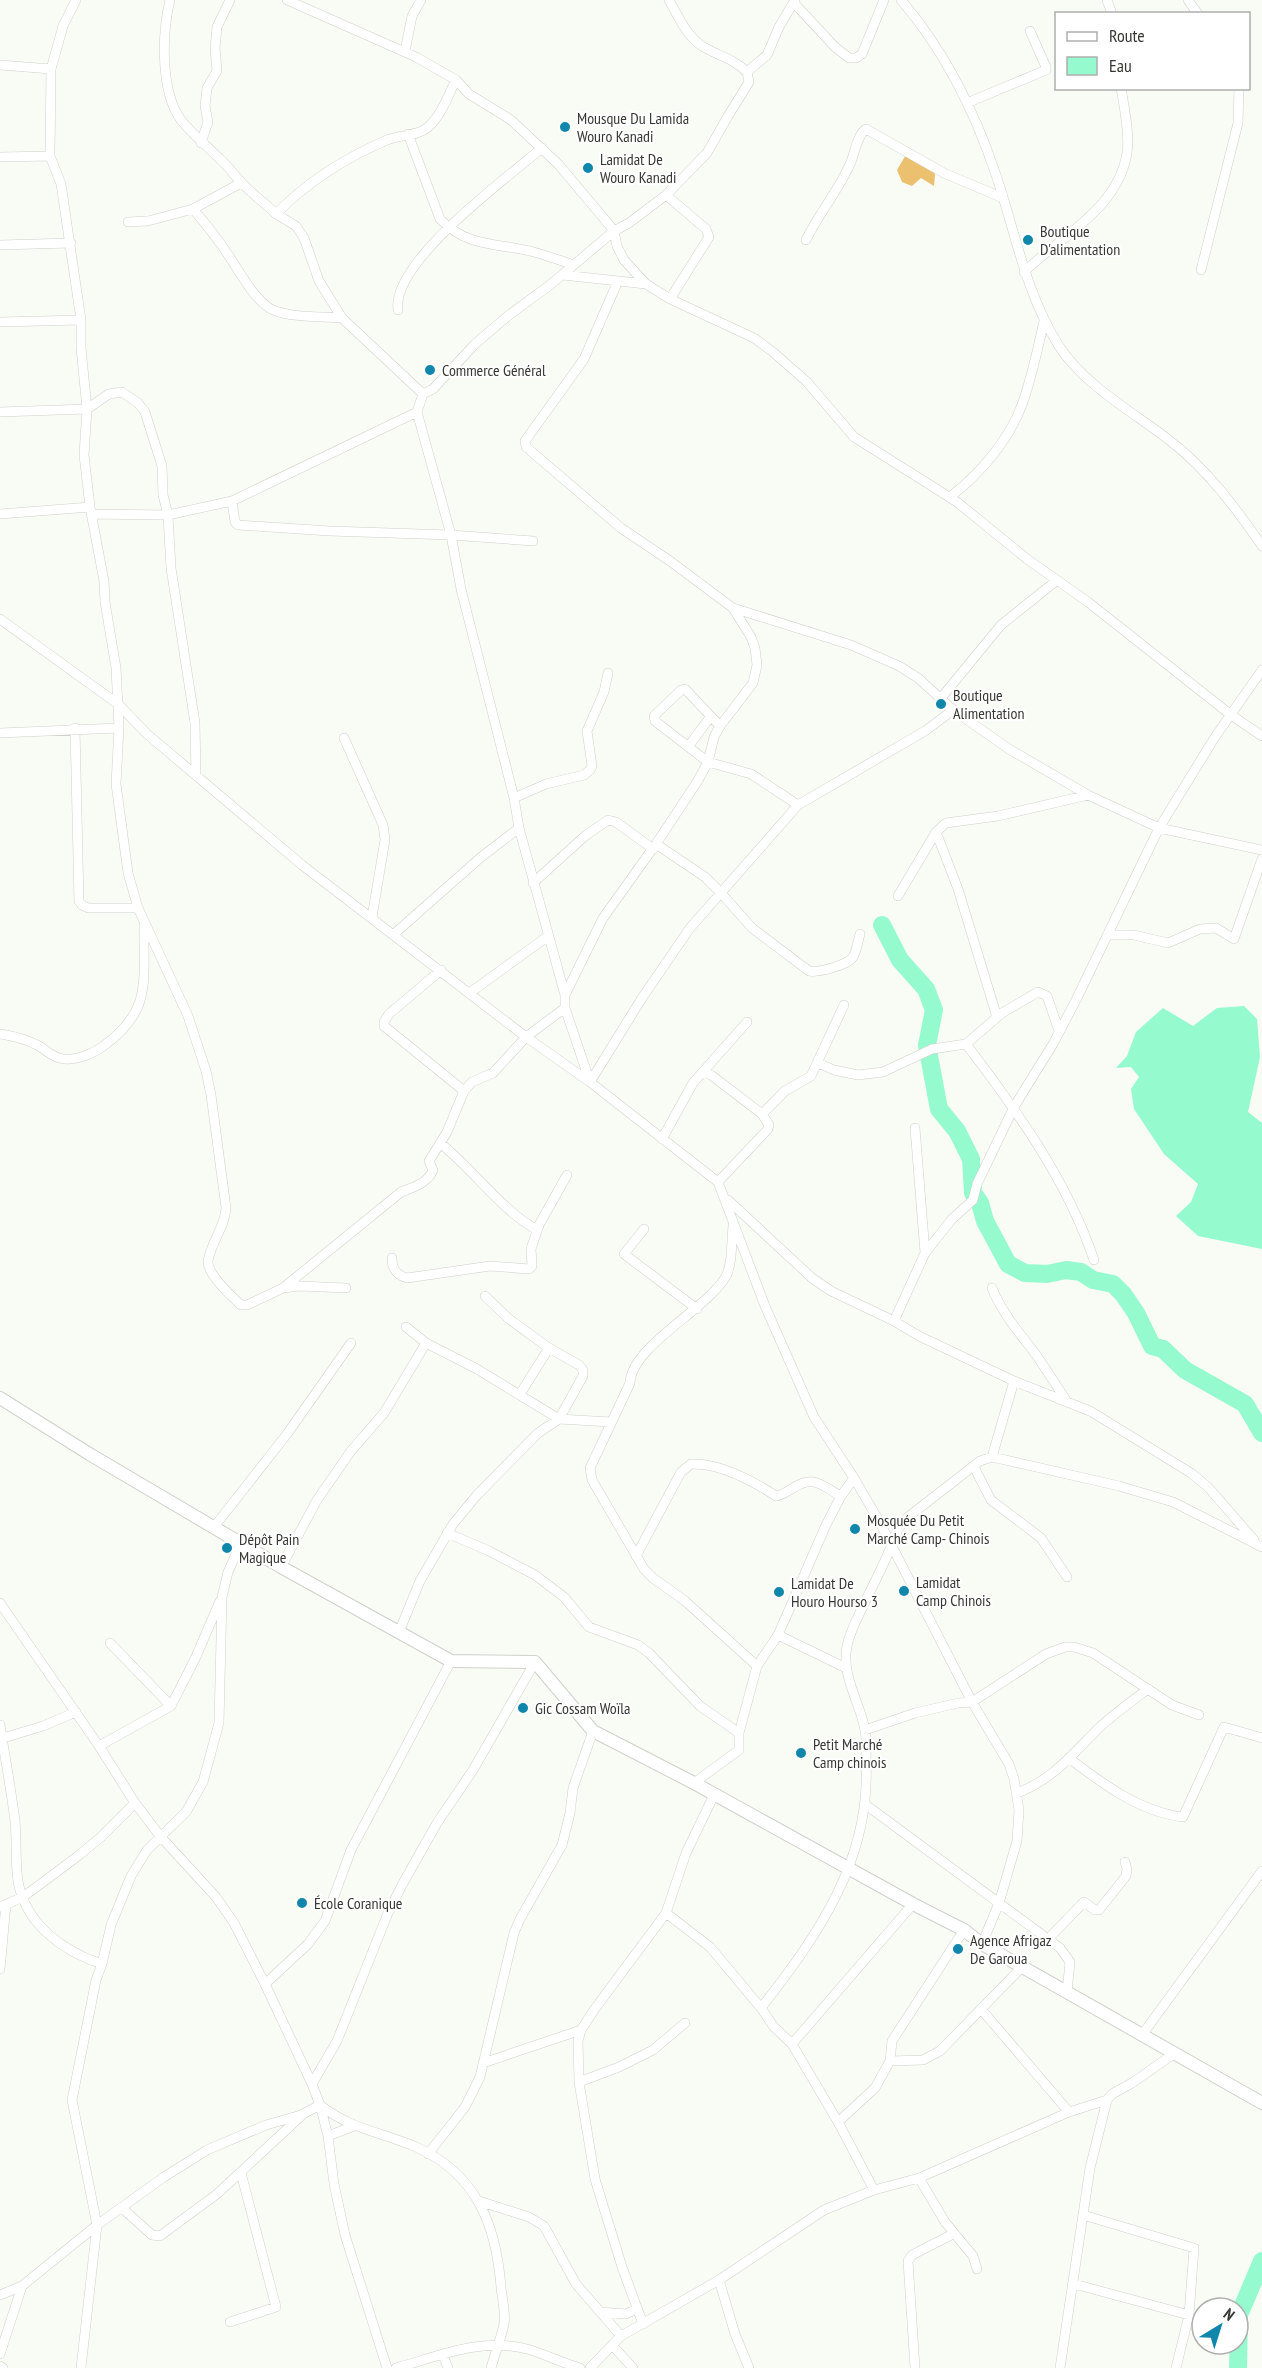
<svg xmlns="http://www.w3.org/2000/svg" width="1262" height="2368" viewBox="0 0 1262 2368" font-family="'PT Sans Narrow',sans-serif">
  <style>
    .forest { fill: #ebc06e }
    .water { fill: #96facf }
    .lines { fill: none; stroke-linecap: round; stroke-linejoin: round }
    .river { stroke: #96facf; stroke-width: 18 }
    .minor-casing { stroke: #cfd1cb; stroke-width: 10 }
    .major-casing { stroke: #cfd1cb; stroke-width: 14 }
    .minor { stroke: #fff; stroke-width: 9 }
    .major { stroke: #fff; stroke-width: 12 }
    .poi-dot { fill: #1086ab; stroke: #fff; stroke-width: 2 }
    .labels { text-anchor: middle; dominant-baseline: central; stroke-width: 4.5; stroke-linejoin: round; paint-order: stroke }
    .poi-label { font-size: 16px; fill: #373835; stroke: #fff; text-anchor: start }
  </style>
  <rect width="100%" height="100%" fill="#f9fbf5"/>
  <path class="forest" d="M910,148L918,155L929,159L935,175L934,186L921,178L912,186L902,182L897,170Z"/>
  <path class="water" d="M1244,1006L1257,1019L1260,1057L1248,1112L1262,1123V1249L1198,1236L1176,1216L1191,1202L1198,1184L1164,1154L1134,1109L1131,1089L1139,1077L1131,1067L1116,1068L1127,1056L1136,1032L1163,1008L1193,1026L1217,1008Z"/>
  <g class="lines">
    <path class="river" d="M882,925L900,960L926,989L934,1010L927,1045L939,1109L957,1131L971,1159L973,1193L980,1203L985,1221L1008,1264L1025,1273L1047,1274L1066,1270L1081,1272L1093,1280L1113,1284L1123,1294L1136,1313L1152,1346L1163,1349L1185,1370L1245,1404L1262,1433
      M1238,2368L1239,2315L1262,2261"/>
    <g class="minor-casing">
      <path id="minor" d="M76,0L63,26L51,69L50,156L61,184L81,320V348L87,409L84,455L90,507L104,581L105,602L116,668L119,728L116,784L128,873L138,908L188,1016L206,1071L211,1095L226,1208C225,1227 211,1242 208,1261C207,1274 232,1297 241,1305H247L283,1288L401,1192C414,1187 428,1183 433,1170L429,1161L447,1132L464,1091L472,1082L493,1073L526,1037L565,1008
        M170,0C162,33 160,91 181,120C193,135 207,146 220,159C228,166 234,175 242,183C252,194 265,203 276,214
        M287,0L416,57L456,80L469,94L511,120L558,164L606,221L614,231L617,246L624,260L646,284L670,299L754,338L773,352L807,382L854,437L957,502L1027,559L1088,602L1231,715L1262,736
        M669,0C678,16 686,35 702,46C720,57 731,57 747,72
        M901,0C945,51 975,112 996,175C1016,234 1025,292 1059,346C1084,385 1133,412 1169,440C1206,468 1236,508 1262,546
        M1107,0L1112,14
        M1188,0L1198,14
        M794,3L835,47L849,58H856L862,54L884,0
        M405,51L412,16L421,0
        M0,65L51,69
        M967,103L1046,70V67L1030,31
        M408,134L440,219C467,247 495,243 530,251C545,255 559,260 574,265
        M201,143L208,122L205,106L207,88L217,71L215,48L217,27L230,0
        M0,157L50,156
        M666,195L706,229L709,237L670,299
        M193,209C205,223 217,238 227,253C238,269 255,302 273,310C293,318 321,316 342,318
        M128,222L148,221L193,209L241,183
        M806,240C819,213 839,190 851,162C855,152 857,135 866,129L944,173L1003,198
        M0,245L71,243
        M1201,270L1238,123L1239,88
        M1024,272C1061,236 1118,209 1127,153C1130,135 1124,106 1121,88
        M563,275L646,284
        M618,281L584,359L525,441L526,447L621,528L670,561L733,608L851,645L899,666L918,678L953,710L1009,749L1088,795L1159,828L1262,850
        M398,310C391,262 507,178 542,148
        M0,322L81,320
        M423,394L342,318L319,281L304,238L296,226L276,214C308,181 345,158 387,140C399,135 417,136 427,128C441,117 448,95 456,80
        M0,412L87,409L109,394L122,392L138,403L145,412L162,466L163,495L168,515L171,568L195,723L196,775
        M950,497C981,473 1010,439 1023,402C1032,376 1038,348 1044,321
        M232,501L235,522L238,525L330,531L451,535L533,541
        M0,514L90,507
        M91,514L168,515L232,501L417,412
        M0,619L118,704L147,734L302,865L526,1037L590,1082L718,1182L765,1306L814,1417L854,1478L879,1521L972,1702L1009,1764L1014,1779L1019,1810L1017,1841L999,1903L982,1944
        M941,698L1001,625L1056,581
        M720,726L685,689L681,690L654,716L655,721L708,762L751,774L798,805
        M75,728L79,901L82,905L88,908H138
        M0,733L119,728
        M344,738L383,825L385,840L372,917
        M688,747L711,716
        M514,798L546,784L584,775L590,770L592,766L587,731L604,692L608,673
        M936,832L958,889L997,1017
        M656,844L705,877L721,893L752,928L809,971C818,973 848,965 853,957C857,950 858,941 860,934
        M533,883L585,836L608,820L616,822L653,849
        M898,896L936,832L946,823L998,816L1088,795
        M394,934L480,858L519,828
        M1108,935H1134L1168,943L1200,929L1216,928L1234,939L1262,859
        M441,970L389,1014L384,1022V1026L464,1091
        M471,992L548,936
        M565,995L603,918L656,844L697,782L708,762L714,737L720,726L753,683L757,665L755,648L751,637L733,608
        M0,1034C14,1036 26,1039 39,1046C45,1050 52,1056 59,1058C72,1062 91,1055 102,1047C153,1011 143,982 144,925
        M966,1044C1017,1111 1067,1180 1094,1260
        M818,1063L834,1070L858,1075L883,1072L932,1049L966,1044L1002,1013L1038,992L1047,996L1059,1031
        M704,1072L711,1075L762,1114L769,1125L768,1129L718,1182
        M590,1082L565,1008V995L519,828L514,798L461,589L451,535L417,412L423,394L433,389L475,344L509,315L550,285L614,231L629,223L666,195L707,153L728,116L749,82L747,72L767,55L779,27L795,0
        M590,1082L642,998L690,928L798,805L925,731L953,710
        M762,1114L785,1091L811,1076L844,1005
        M915,1128L925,1253
        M662,1139L693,1083L747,1022
        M440,1143C474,1170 500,1209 537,1230
        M728,1200L812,1278L831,1291L894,1321L919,1336L1014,1381L1090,1411L1191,1473L1208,1487L1254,1540
        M733,1227C731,1242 733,1265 725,1278C705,1310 631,1347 630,1383L590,1468L592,1480L644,1569L653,1578L685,1601L757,1666
        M644,1229L624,1254L697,1309
        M392,1258C392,1269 396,1275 407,1278L490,1266L529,1269L532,1266L531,1249L539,1225L567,1175
        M283,1288L299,1286L346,1288
        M992,1288C1002,1313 1018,1331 1034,1352C1045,1367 1055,1384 1066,1400
        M894,1321L925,1253L952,1219L973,1200L977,1184L1014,1107L1053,1044L1076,1000L1159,828L1215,737L1262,670
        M406,1327L426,1343L477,1369L559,1419L611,1422
        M520,1394L549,1348
        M992,1457L1014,1381
        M974,1467L991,1500L1041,1538L1067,1577
        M214,1527L287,1434L351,1343
        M447,1533L489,1551L535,1575L564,1597L589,1627L638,1645L649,1653L700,1706L739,1733
        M636,1556L681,1472L691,1464C719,1463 753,1481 776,1496C783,1495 788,1491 793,1488C814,1474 822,1486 841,1496
        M281,1567L317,1500L351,1451L384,1413L426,1343
        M0,1603L99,1746L135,1803L160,1836L216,1897L234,1923L265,1984L312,2084L320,2105L328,2136L334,2184L345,2235L387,2368
        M399,1632L420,1581L453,1524L477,1495L538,1433L559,1419L583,1376V1370L579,1365L549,1348L509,1319L485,1296
        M778,1635L846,1668
        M110,1643L171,1706
        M0,1725C5,1757 11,1789 15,1821C17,1841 15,1861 18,1881C25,1924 64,1952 102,1964
        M865,1730L915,1713L958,1703L972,1702L1046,1654L1065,1647H1074L1093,1653L1172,1705L1199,1715
        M0,1739L43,1726L76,1712
        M99,1746L171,1706L195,1659L220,1601
        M1070,1759C1103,1784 1140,1812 1183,1817L1224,1727L1262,1738
        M694,1783L739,1750V1733L757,1666L778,1635L826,1525L841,1496L854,1478
        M1017,1793C1053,1780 1073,1753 1100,1727C1115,1713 1132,1701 1148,1689
        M866,1805L1060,1948L1070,1962L1067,1992
        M0,1907L23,1897L78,1856L101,1837L135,1803
        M666,1913L710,1947L761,2008L774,2027L792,2044L838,2122L874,2190
        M1049,1938L1084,1902L1095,1910H1099L1126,1876L1127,1869L1125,1862
        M0,1969L6,1904
        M265,1984L308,1944L325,1921L351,1850L451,1661
        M761,2008C819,1934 871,1859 866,1762C866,1752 867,1740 865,1730C860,1702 841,1676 847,1646C850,1631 858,1617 864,1604C876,1579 889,1555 898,1529L908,1517L980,1461L992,1457L1119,1486L1173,1502L1262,1547
        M981,2009L1069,2112
        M1142,2035L1262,1871
        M792,2044L913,1904
        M890,2061L923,2060L940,2051L1022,1967
        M483,2063L581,2030
        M579,2082L619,2067L653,2050L685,2023
        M312,2084L337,2041L388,1913L402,1885L437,1823L473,1770L535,1662
        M320,2105C350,2129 381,2132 416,2147C477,2174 496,2225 501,2287C502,2299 506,2313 504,2324C501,2339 495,2353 491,2368
        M838,2122L875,2088L890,2061L892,2041L964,1930
        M328,2136L354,2126
        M428,2154L465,2107L480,2077L514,1933L520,1919L562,1845L570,1813L573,1788L593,1731
        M919,2178L945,2222L973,2256L977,2269
        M479,2201L529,2217L544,2226L576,2284L621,2336
        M122,2208L152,2235L160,2236L217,2194L301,2116
        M1083,2215L1194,2248L1189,2315L1176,2368
        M719,2280L735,2334L749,2368
        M1074,2284L1189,2315
        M0,2295L22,2286L97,2225L164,2177L207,2150L266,2125L301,2115L320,2105
        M600,2312L626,2314L637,2309
        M230,2322L276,2307L241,2173
        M643,2324L622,2267L595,2179L579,2082L578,2041L581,2030L594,2010L666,1913L686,1853L714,1795
        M612,2345L633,2368
        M0,2354L22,2286
        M443,2355L448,2368
        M0,2366L3,2368
        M81,2368L97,2225L72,2100L96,1980L102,1964L111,1925L131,1876L147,1850L186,1812L203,1782L219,1723L222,1597L228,1572L241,1543
        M396,2368C439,2356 483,2337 527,2349C545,2354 562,2363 580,2368
        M590,2368L621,2336L719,2280L824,2210L874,2190L919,2178L1069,2112L1107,2100L1112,2094L1132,2083L1175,2053
        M915,2368L908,2261L912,2255L953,2234
        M1060,2368L1090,2168L1107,2100"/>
    </g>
    <g class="major-casing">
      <path id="major" d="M0,1398L91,1455L281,1567L451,1661L535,1662L593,1731L694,1783L913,1904L964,1930L982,1944L1262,2103"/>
    </g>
    <use href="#minor" class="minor"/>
    <use href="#major" class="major"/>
  </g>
  <g class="poi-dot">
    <circle cx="565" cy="127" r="6"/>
    <circle cx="588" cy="168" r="6"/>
    <circle cx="1028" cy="240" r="6"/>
    <circle cx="430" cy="370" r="6"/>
    <circle cx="941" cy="704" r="6"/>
    <circle cx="855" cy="1529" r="6"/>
    <circle cx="227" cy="1548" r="6"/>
    <circle cx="904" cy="1591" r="6"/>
    <circle cx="779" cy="1592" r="6"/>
    <circle cx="523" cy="1708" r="6"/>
    <circle cx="801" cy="1753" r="6"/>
    <circle cx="302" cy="1903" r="6"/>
    <circle cx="958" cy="1949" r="6"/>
  </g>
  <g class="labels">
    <g class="poi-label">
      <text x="577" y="118">Mousque Du Lamida<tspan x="577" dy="18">Wouro Kanadi</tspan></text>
      <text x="600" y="159">Lamidat De<tspan x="600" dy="18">Wouro Kanadi</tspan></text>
      <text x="1040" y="231">Boutique<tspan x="1040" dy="18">D'alimentation</tspan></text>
      <text x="442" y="370">Commerce Général</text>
      <text x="953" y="695">Boutique<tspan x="953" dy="18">Alimentation</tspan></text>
      <text x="867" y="1520">Mosquée Du Petit<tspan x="867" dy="18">Marché Camp- Chinois</tspan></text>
      <text x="239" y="1539">Dépôt Pain<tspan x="239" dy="18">Magique</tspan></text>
      <text x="916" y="1582">Lamidat<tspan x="916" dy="18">Camp Chinois</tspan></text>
      <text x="791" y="1583">Lamidat De<tspan x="791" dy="18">Houro Hourso 3</tspan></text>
      <text x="535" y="1708">Gic Cossam Woïla</text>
      <text x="813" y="1744">Petit Marché<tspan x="813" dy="18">Camp chinois</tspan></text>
      <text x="314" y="1903">École Coranique</text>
      <text x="970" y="1940">Agence Afrigaz<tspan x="970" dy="18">De Garoua</tspan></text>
    </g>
  </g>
  <rect x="1055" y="12" width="195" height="78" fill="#ffffff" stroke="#afafae" stroke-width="1.5"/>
  <rect x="1067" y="32" width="30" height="9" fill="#ffffff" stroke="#afafae" stroke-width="1.5"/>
  <text x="1109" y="42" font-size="18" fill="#373835">Route</text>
  <rect x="1067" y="57" width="30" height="18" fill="#96facf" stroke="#afafae" stroke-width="1.5"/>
  <text x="1109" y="72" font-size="18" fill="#373835">Eau</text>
  <g transform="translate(1220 2326) rotate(38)"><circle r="28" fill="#ffffff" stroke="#afafae" stroke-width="1.5"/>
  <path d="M0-4.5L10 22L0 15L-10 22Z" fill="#1086ab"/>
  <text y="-9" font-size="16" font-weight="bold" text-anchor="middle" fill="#373835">N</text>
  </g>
</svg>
